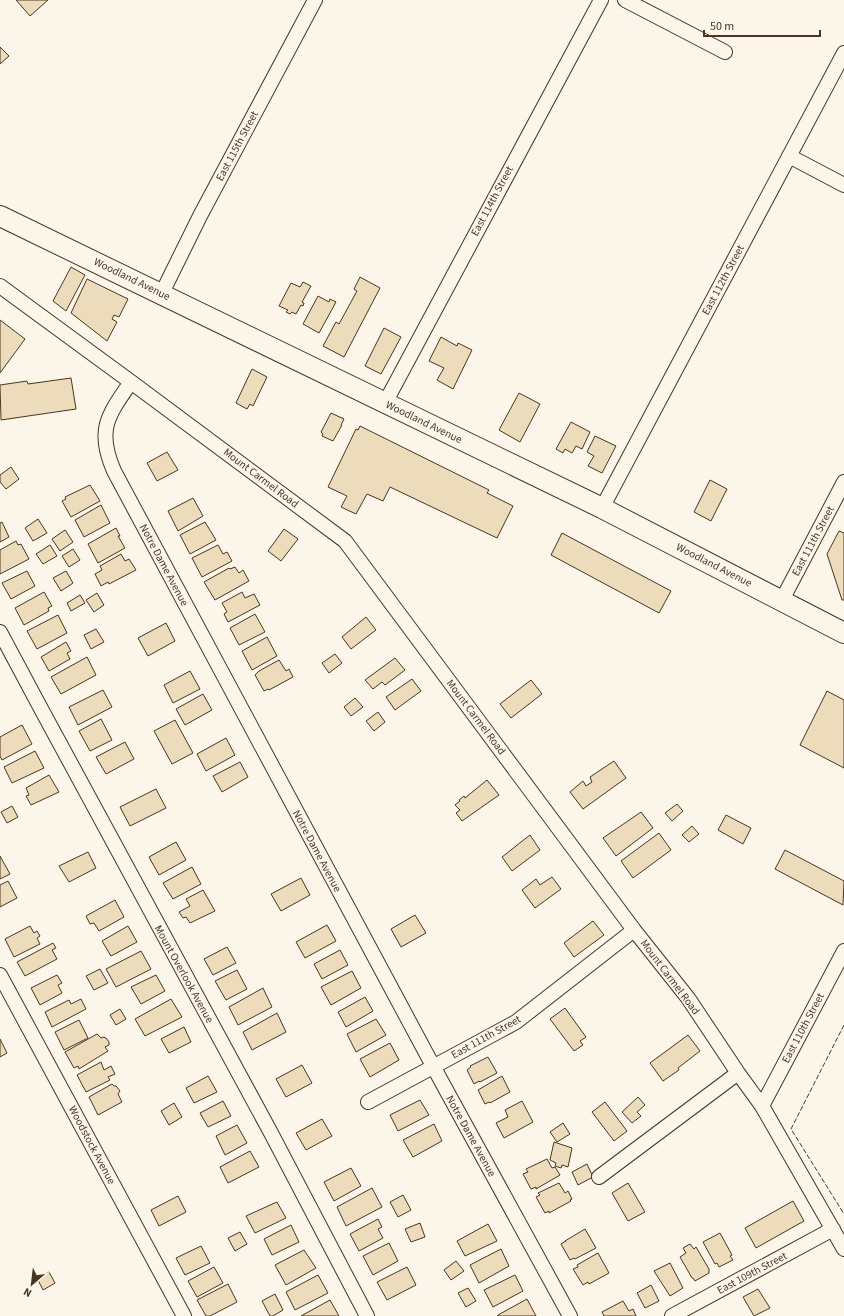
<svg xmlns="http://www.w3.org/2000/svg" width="844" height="1316" viewBox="0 0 844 1316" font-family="'Source Sans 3',sans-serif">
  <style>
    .building { fill: #ecdcbc; stroke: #4a3520 }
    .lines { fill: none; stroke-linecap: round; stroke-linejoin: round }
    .minor-casing { stroke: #4a3520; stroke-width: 16 }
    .secondary-casing { stroke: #4a3520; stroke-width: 22 }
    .minor { stroke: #fbf6e9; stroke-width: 14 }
    .secondary { stroke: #fbf6e9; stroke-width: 20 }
    .fence { stroke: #4a3520; stroke-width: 1; stroke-dasharray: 5 2; stroke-linecap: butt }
    .labels { text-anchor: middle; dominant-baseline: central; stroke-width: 3; stroke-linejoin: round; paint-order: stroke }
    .street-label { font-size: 11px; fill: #4a3520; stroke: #fbf6e9 }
  </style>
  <rect width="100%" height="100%" fill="#fbf6e9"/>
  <path class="building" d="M16,0H48L30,16Z
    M0,47L9,56L0,64Z
    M71,267L85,275L66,311L53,301Z
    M360,277L380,288L344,357L323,346L336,322L339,324L357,291L354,289Z
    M87,279L128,299L119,317L114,315L112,319L117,322L107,341L71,313Z
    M303,282L311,286L302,302L304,303L303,306L301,305L296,314L292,312L290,314L286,312L288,310L279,306L291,283L300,287Z
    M318,296L329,302L330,299L336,302L319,333L303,324Z
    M0,320L25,339L0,373Z
    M384,328L401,337L381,374L365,366Z
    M441,337L457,346L458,343L472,350L453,389L437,380L444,368L429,361Z
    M252,369L267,377L253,406L250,404L247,409L236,403Z
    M71,378L76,409L1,420L0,385L27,381L28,384Z
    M519,393L540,404L520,442L499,430Z
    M331,413L344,419L341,425H342L333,441L322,436L323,434L321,432Z
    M571,422L590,432L582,449L576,446L572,453L565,449L563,453L556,449Z
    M360,426L489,490L487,493L513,506L497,538L390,487L383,501L367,494L356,514L341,507L347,496L328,487L356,429L358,430Z
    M595,436L616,446L602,473L588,466L594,456L587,452Z
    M167,452L178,470L157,481L147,463Z
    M11,467L19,479L6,489L0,482V475Z
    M710,480L727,489L711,521L694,512Z
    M90,485L100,501L71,517L62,501L66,499L65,497Z
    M193,498L203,516L178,531L168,511Z
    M101,505L110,523L84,537L75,520Z
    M38,519L47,533L33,541L25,528Z
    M2,522L9,537L0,542V523Z
    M205,522L216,540L190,554L180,535Z
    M116,528L120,536H118L125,548L98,563L88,544Z
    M284,529L298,539L281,561L268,551Z
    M65,530L73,542L60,551L52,539Z
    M839,531L844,533V600H842L827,554Z
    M562,533L671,591L659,613L551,555Z
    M16,541L18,545L21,544L29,559L0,574V550Z
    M50,545L57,556L43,564L36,554Z
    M218,545L223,554L227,552L232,561L202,577L192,558Z
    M73,549L80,560L69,567L62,556Z
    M121,554L125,561L129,559L136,570L109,584L108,582L101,586L95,574L102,570L100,566Z
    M235,567L239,573L243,570L249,581L215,600L204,582L229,568L230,569Z
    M27,571L35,586L11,599L2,583Z
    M66,571L73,583L61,591L53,578Z
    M44,592L52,606L48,608L49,611L24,625L15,608Z
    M242,592L245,598L254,594L260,605L228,622L224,614L227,612L222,603Z
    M97,593L104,605L94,612L86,600Z
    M80,595L85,603L71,611L67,603Z
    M255,614L265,632L239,645L230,628Z
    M58,615L67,633L37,649L27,631Z
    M366,617L376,630L351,649L342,637Z
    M166,623L175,641L148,656L138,638Z
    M96,629L104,642L91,649L84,635Z
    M267,637L277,656L252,670L242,651Z
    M66,642L71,651L67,653L70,659L49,671L41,657Z
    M335,654L342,663L329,673L322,663Z
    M87,657L96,675L61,694L51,677Z
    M395,658L405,670L385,685L382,682L373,689L365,680Z
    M279,660L286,671L289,669L293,677L269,690L268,689L264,691L255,675L259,671Z
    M190,671L200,689L173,703L164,685Z
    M412,679L421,691L395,710L386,697Z
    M531,680L542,694L511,718L500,704Z
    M103,690L112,707L78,725L69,707Z
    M827,691L844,700V768L800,745Z
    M203,694L212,710L185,725L176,709Z
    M355,698L363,707L351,716L344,707Z
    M378,712L385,722L374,731L366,721Z
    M101,719L112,740L90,751L79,731Z
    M175,720L193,753L172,764L154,731Z
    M22,725L32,744L2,760L0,756V737Z
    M226,738L235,755L206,771L197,754Z
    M125,742L134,759L106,774L96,757Z
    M35,751L44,768L12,783L4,767Z
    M614,761L626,778L583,809L570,792L583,781L586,786L592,782L590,777Z
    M240,762L248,777L222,792L213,776Z
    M49,775L59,792L31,805L26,796L29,795L26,788Z
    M487,780L499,795L462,821L456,813L460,810L455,805L460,801L459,800L464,796L465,798Z
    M156,789L166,808L130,826L120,807Z
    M677,804L683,811L672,821L665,813Z
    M12,806L18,817L7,823L1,812Z
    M641,812L653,828L616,856L603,838Z
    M726,815L751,828L743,844L718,830Z
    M692,826L699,834L689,842L682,835Z
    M659,833L671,850L633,878L621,861Z
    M530,835L540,850L512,871L502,857Z
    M176,842L186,860L159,875L149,857Z
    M785,850L844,881L843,905L775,869Z
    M88,852L96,868L69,882L59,866Z
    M0,856L10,874L0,879Z
    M192,867L201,884L173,899L163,883Z
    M552,877L561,889L535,908L522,890L536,879L540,885Z
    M301,878L310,895L281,911L271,894Z
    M8,881L17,898L0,907V885Z
    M203,890L215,911L190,923L186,917L183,918L179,912L190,906L186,899Z
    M115,900L124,917L99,931L94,923L90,924L86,916Z
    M415,915L426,933L401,947L391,929Z
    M593,921L604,935L574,957L564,943Z
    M327,925L336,941L305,958L296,942Z
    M30,926L34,933L37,931L40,936L37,938L40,944L14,957L5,939Z
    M128,926L137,942L111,956L102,941Z
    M53,943L56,948L52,950L57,959L25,976L17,962Z
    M227,947L236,963L213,975L204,959Z
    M340,950L348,965L322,979L314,964Z
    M141,951L151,969L116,987L106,969Z
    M100,969L108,983L94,990L86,976Z
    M237,970L247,989L226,1000L215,981Z
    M352,971L361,988L331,1005L321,987Z
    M57,975L62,983L58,985L62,993L40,1005L31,988Z
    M156,975L165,991L141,1004L131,987Z
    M263,988L272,1007L238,1025L229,1007Z
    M365,997L373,1011L346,1027L338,1012Z
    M81,999L86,1009L52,1027L45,1012L69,1000L71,1004Z
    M171,999L182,1017L145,1036L135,1019Z
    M565,1008L586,1037L580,1041L583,1045L574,1051L550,1019Z
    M120,1009L126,1019L116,1025L110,1015Z
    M277,1013L286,1032L252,1050L243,1032Z
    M376,1019L386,1035L356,1052L347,1034Z
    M79,1020L88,1038L64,1050L55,1032Z
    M184,1027L191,1042L169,1053L161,1039Z
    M97,1034L101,1038L103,1037L106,1038L109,1042V1045L105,1047L108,1051L79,1069L78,1066L74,1068L65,1052Z
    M688,1035L700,1051L678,1068L679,1070L663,1081L650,1063Z
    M0,1039L7,1053L0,1057Z
    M390,1043L399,1060L370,1077L360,1059Z
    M488,1057L497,1073L480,1082L479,1081L474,1084L467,1070L471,1067L470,1066Z
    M101,1062L104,1070L111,1066L115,1074L108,1077L110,1080L86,1092L77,1075Z
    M302,1065L312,1083L286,1097L276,1079Z
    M208,1076L217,1092L194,1103L186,1088Z
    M502,1076L510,1092L490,1103L489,1102L485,1104L478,1090Z
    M112,1084L114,1086H116L120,1091L118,1094L122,1102L98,1115L89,1097Z
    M638,1097L645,1105L637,1112L641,1116L632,1123L622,1112Z
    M420,1100L429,1115L398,1131L390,1115Z
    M223,1101L231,1116L208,1127L200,1113Z
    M522,1101L533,1122L504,1138L496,1123L508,1117L505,1110Z
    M605,1102L627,1131L614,1141L592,1112Z
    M174,1103L182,1117L169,1125L161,1111Z
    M322,1119L332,1136L306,1150L296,1133Z
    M563,1123L570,1134L557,1142L550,1132Z
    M434,1124L442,1141L413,1157L403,1140Z
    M237,1125L247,1143L225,1155L216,1136Z
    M554,1142L572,1148L568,1167L562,1165L561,1168L555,1166L556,1163L550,1160Z
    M250,1151L259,1167L228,1183L220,1167Z
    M547,1159L552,1168L555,1167L560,1175L536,1189V1187L531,1189L523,1174L528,1172L526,1169Z
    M587,1164L593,1177L578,1185L572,1172Z
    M351,1168L361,1186L334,1201L324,1182Z
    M559,1183L565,1193L568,1191L572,1199L570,1200L571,1201L549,1213V1211L545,1213L536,1197L540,1195L538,1193Z
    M628,1183L645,1212L628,1221L612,1193Z
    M372,1188L382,1207L346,1226L337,1207Z
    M403,1195L411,1210L398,1217L390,1202Z
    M178,1196L186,1212L159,1226L151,1210Z
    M793,1201L804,1221L756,1248L745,1228Z
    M277,1202L286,1218L255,1233L246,1216Z
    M378,1219L382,1227L378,1229L383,1238L359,1251L350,1234Z
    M420,1223L425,1237L411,1242L405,1229Z
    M488,1224L497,1241L465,1256L457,1241Z
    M291,1225L299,1242L272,1255L264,1239Z
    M585,1229L596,1248L575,1259L574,1258L570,1260L561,1244L566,1241H565Z
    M240,1232L247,1244L235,1251L228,1238Z
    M720,1233L732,1255L730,1256L733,1260L719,1267L717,1263L715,1264L703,1242Z
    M389,1243L398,1261L373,1275L363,1256Z
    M690,1244L694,1249L696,1247L709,1269V1273L695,1281L693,1278H692L680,1257L686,1253L683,1248Z
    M201,1246L210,1263L185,1275L176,1258Z
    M501,1249L509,1266L479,1283L470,1265Z
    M304,1250L316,1268L286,1285L275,1265Z
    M598,1253L609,1273L589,1284L588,1282L583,1285L573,1269L578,1267L577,1265Z
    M456,1261L464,1271L451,1280L444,1270Z
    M670,1263L683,1288L670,1296L654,1271Z
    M214,1267L223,1283L197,1297L188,1281Z
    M407,1267L416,1285L387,1300L377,1282Z
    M49,1272L55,1283L43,1290L37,1278Z
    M318,1275L328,1293L295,1310L286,1292Z
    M515,1275L523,1291L493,1307L484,1290Z
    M228,1284L237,1302L210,1316H206L197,1300Z
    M651,1285L659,1301L645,1308L637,1293Z
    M468,1288L476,1301L466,1307L458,1293Z
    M758,1289L770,1308L754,1316L743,1297Z
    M275,1294L283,1310L273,1316H270L262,1301Z
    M527,1299L536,1316H498V1315Z
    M330,1300L339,1316H301Z
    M623,1301L629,1311L633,1309L636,1316H604L602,1312Z"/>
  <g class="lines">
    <g class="minor-casing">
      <path id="minor" d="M625,0L725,52
        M789,156L844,185
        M0,286L131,382L345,541L634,930L688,998L738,1073L762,1106L844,1249
        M162,293L200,216L315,0
        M131,382C108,415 96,430 114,471L433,1066L570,1316
        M385,403L601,0
        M602,508L844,53
        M782,600L844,482
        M0,632L39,705L271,1133L367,1316
        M0,975L184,1316
        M368,1102L516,1022L634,930
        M762,1106L844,951
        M599,1177L738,1073
        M672,1316L833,1229"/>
    </g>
    <g class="secondary-casing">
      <path id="secondary" d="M0,216L602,508L844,633"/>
    </g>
    <use href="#minor" class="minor"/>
    <use href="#secondary" class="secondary"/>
    <path class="fence" d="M844,1025L791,1129L844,1214"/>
  </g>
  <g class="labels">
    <g class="street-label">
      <text transform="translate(237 146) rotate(-62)">East 115th Street</text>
      <text transform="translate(492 201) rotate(-62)">East 114th Street</text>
      <text transform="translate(132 279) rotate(26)">Woodland Avenue</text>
      <text transform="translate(723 280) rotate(-62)">East 112th Street</text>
      <text transform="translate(424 422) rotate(26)">Woodland Avenue</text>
      <text transform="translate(261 478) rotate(37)">Mount Carmel Road</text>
      <text transform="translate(813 541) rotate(-62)">East 111th Street</text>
      <text transform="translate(164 565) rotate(62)">Notre Dame Avenue</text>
      <text transform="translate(714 565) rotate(27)">Woodland Avenue</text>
      <text transform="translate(476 717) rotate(53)">Mount Carmel Road</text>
      <text transform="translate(317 851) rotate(62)">Notre Dame Avenue</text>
      <text transform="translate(184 974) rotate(61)">Mount Overlook Avenue</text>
      <text transform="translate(670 977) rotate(53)">Mount Carmel Road</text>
      <text transform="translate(803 1028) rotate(-62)">East 110th Street</text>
      <text transform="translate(486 1037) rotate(-29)">East 111th Street</text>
      <text transform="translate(471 1136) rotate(61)">Notre Dame Avenue</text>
      <text transform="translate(92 1145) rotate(62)">Woodstock Avenue</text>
      <text transform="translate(752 1273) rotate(-28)">East 109th Street</text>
    </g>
  </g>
  <g transform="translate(32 1284) rotate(208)" stroke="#fbf6e9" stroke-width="3" paint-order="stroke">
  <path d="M0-3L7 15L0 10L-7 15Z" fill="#4a3520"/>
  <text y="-6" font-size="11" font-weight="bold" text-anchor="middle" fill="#4a3520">N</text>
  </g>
  <path d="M704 30v6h116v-6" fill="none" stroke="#4a3520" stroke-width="2"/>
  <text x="710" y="30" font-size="12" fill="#4a3520" stroke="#fbf6e9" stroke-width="3" paint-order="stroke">50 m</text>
</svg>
